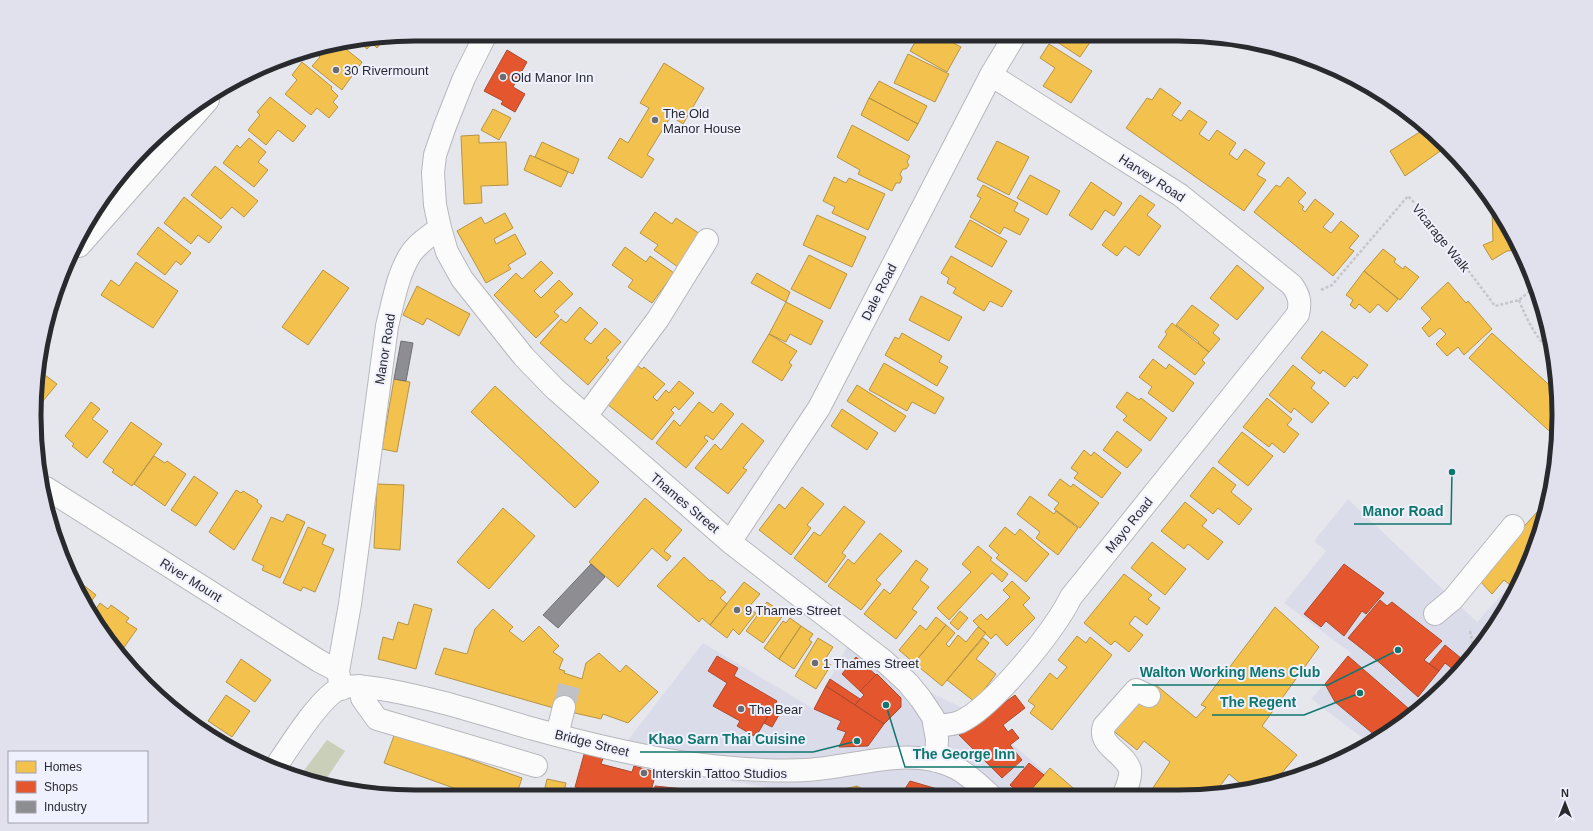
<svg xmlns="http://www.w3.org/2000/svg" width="1593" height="831" viewBox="0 0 1593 831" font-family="Arial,sans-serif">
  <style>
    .built { fill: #dbdcea }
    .green { fill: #cacfb9 }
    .homes { fill: #f2c14e; stroke: #b69444 }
    .shops { fill: #e4572e; stroke: #ac4a2e }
    .industry { fill: #8d8d92; stroke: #6f6f74 }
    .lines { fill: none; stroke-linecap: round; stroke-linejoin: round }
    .minor-tunnel { stroke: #c0c1c7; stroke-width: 22; stroke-dasharray: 22 11; stroke-linecap: butt }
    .minor-casing { stroke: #b7b8bc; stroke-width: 24 }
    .path { stroke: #c6c6c9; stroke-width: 2.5; stroke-dasharray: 3 2; stroke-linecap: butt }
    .minor { stroke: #fbfbfc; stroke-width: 22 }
    .poi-dot { fill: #6b6c71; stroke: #f0f1fe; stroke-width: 1.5 }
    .labels { text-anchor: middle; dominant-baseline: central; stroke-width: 4; stroke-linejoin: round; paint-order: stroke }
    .poi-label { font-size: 13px; fill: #292a2e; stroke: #f0f1fe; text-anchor: start }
    .street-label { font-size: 13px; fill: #292a2e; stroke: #f0f1fe }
    .rim { fill: none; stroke: #292a2e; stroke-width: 5 }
    .leader { fill: none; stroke: #0f766e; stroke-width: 1.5 }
    .callout-dot { fill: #0f766e; stroke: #f0f1fe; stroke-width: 1.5 }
    .callout-label { font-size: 14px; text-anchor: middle; font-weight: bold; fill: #0f766e; stroke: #f0f1fe; stroke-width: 4; stroke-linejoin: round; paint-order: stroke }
  </style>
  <rect width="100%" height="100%" fill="#e6e7ed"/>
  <path class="built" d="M1348,499L1477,622L1503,593L1510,599L1464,667L1410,718L1368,742L1311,699L1351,653L1284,603L1326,551L1314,541Z
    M851,639L901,679L978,715L1071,794L766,795L765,787L660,770L620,761L628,740L703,643L814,709Z"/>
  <path class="green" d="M327,740L345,751L322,785L299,777Z"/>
  <path class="homes" d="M919,35H938L961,47L947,72L910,51Z
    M1053,35H1095L1080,57L1051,38Z
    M384,39L377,48L372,43L367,49L360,43Z
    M1049,44L1092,71L1071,103L1043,86L1055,68L1040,58Z
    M342,46L362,62L342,90L312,66L320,57L313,51Z
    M908,54L949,74L935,102L894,83Z
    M302,62L332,87L331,89L338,96L333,102L338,107L329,118L317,108L311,115L285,94L297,80L292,75Z
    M664,63L704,88L683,124L671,116L647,155L654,159L642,178L608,158L620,138L628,143L649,108L640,103Z
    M879,81L927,106L918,124L869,98Z
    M1160,88L1181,103L1172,115L1181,121L1189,110L1207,122L1199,134L1209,141L1217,130L1236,143L1229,154L1237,160L1245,149L1265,163L1257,175L1266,180L1244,211L1126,128L1147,98L1152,100Z
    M270,97L306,126L293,142L278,130L266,145L248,130L260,115L257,112Z
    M869,98L918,124L908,141L861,115Z
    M493,109L511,118L499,140L481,130Z
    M852,125L910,156L907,162L909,165L906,169H903L900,174L902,178L900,183H896L892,191L858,174L860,170L837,157Z
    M1426,128L1446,147L1405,176L1390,151Z
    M479,135V143L506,142L508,185L481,186L482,203L464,204L461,136Z
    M249,138L266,152L258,162L268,170L254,187L223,163L237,145L240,148Z
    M997,141L1029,157L1009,195L977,179Z
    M542,142L579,159L573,174L535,157Z
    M530,155L568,172L561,187L524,170Z
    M215,166L258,201L244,217L232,207L221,219L191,195Z
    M1471,173L1477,181L1471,185L1468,175Z
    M1030,175L1060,191L1047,215L1017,198Z
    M834,177L846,183L849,178L885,194L868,230L832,213L835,207L823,201Z
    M1288,177L1306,193L1298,202L1304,207L1302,209L1305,212L1315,199L1334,214L1323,227L1331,233L1341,221L1359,236L1349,248L1354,251L1333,276L1254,212L1276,185L1280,187Z
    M1091,182L1122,203L1114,216L1105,210L1092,230L1069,215Z
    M983,185L1018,203L1014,211L1029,219L1020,235L1004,227L1000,234L970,217L981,198L977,196Z
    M1140,195L1155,205L1147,215L1161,226L1139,256L1125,246L1117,256L1102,245Z
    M184,197L222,227L209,243L198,235L191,244L164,223Z
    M1492,210H1497L1508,225L1519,250L1507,251L1492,260L1483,245L1493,241Z
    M655,212L672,224L676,218L700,234L678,267L654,250L658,245L640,233Z
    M505,213L513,228L494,239L496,244L515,234L526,254L508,265L511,269L486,283L457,231L481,217L485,224Z
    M817,215L866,237L852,267L803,245Z
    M970,220L1007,241L992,267L955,247Z
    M158,227L191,253L181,265L176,261L165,275L137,254Z
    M625,247L646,262L650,256L674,273L652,303L628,287L633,280L612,265Z
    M1383,249L1396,259L1394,262L1403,269L1405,266L1419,277L1400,300L1364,271Z
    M809,255L847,274L830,309L791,289Z
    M951,256L1012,291L1002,307L990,301L984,311L953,293L956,288L947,283L949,278L941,273Z
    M541,261L553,273L534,291L541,298L559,280L573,294L554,312L559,316L536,338L494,295L516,273L522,279Z
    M136,262L178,291L153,328L101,295L111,280L119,286Z
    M1237,265L1264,288L1237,320L1210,298Z
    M323,270L349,288L308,345L282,327Z
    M1364,271L1398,299L1387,312L1378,304L1370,313L1359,304L1355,309L1350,305L1353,300L1346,295Z
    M757,273L790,292L786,302L751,283Z
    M1448,282L1466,303L1468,301L1492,329L1464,355L1458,347L1447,356L1436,344L1446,334L1440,328L1429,337L1422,328L1431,319L1421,308Z
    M417,286L470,314L459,336L427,318L423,325L403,315Z
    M921,296L962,317L949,341L909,320Z
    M786,302L823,321L811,345L790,334L786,342L769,334Z
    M1192,305L1219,325L1213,333L1220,339L1209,352L1198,343L1199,342L1176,325Z
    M580,307L598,323L584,339L591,344L605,328L621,342L606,358L609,360L588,385L540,343L561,319L566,323Z
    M1172,323L1209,352L1202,360L1205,363L1195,375L1158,347L1167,334L1165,332Z
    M1322,331L1368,365L1357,379L1354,376L1345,387L1323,370L1320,374L1301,358Z
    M902,333L942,356L939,362L948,367L937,386L885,355L895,337L899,339Z
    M1492,333L1557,392L1558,439L1469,358Z
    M769,334L797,351L789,363L792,365L782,381L752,362Z
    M1153,359L1166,369L1169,364L1194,383L1173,412L1148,393L1152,387L1139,377Z
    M634,363L642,369L644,367L665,384L653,397L657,401L666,390L669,393L679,381L694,393L679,410L675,406L671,410L674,413L652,440L602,400Z
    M884,363L944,398L935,414L912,402L907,411L869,390Z
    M1293,365L1315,383L1311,388L1329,403L1312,423L1294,408L1291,413L1269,395Z
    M41,374L44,376L45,375L57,384L38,407Z
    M394,379L410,382L397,452L382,449Z
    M857,385L906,416L895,432L847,401Z
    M495,386L599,482L575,508L471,412Z
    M1127,392L1139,400L1141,398L1167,418L1150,441L1123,420L1127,416L1116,407Z
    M1267,398L1292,419L1287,425L1299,434L1284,453L1272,443L1269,447L1243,427Z
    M91,402L100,409L92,419L108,431L87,458L72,446L74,444L65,436Z
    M699,402L713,413L721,403L734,414L713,440L706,435L704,438L708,441L686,468L656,443L674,420L680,426Z
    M842,409L878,433L867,450L831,426Z
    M131,422L162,444L132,486L112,472L114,470L103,462Z
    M742,423L764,441L743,468L747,470L728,494L695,468L715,444L721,450Z
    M1117,431L1142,450L1127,468L1103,450Z
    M1242,432L1273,456L1248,486L1218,462Z
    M1084,450L1091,456L1094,452L1121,473L1102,498L1074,478L1078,473L1071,468Z
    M154,456L165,463L167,461L186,474L165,506L134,484Z
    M1213,467L1236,485L1231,492L1252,509L1239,525L1218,508L1213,514L1190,496Z
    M194,476L218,493L196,526L171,510Z
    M1060,479L1071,487L1073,484L1099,503L1080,528L1054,509L1059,503L1048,495Z
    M377,484L404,485L400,550L374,548Z
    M802,487L824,504L807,525L811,528L791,555L759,530L779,504L785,509Z
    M236,490L241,493L243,491L258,500L257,502L262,506L234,550L209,532Z
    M1030,496L1054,514L1056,511L1078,528L1058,555L1036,538L1040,532L1017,514Z
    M645,498L682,530L664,551L671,556L667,561L652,548L618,587L589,562Z
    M1548,500L1546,514L1520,584L1516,590L1504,580L1492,594L1480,581L1492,570L1488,566Z
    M1185,502L1207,520L1202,526L1223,542L1208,560L1188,544L1184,549L1161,531Z
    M844,506L865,522L842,553L846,556L826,583L794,558L814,532L820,536Z
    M503,508L535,536L489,589L457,562Z
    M287,514L305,522L280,578L262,570L264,566L252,560L271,517L283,522Z
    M308,527L326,535L322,544L334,549L315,592L303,587L301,591L283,583Z
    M1005,527L1015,535L1020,529L1049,554L1026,582L996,558L999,555L989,546Z
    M880,533L902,551L876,580L881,584L861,610L828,586L848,559L854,564Z
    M1152,542L1186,569L1165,595L1131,568Z
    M978,546L992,558L990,560L1008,574L1002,582L992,573L949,620L937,608L971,572L962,564Z
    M684,557L710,581L712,580L726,592L720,598L727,604L710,625L702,618L699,622L657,586Z
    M916,560L928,569L920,580L929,587L912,609L917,612L896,639L864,614L884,589L890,594Z
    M1124,574L1152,595L1148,599L1160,608L1147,625L1135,616L1129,624L1143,635L1129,652L1115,641L1111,645L1084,623Z
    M71,575L96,595L89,604Z
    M1012,581L1030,598L1023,605L1035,618L1007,646L996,634L991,639L973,621L981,614L987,620L1010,597L1003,590Z
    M744,582L760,594L748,608L756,613L739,635L733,629L727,638L710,625Z
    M767,602L784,614L763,643L746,631Z
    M100,603L108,609L111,605L129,618L126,622L137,629L120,653L94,612Z
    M414,604L432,609L416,669L378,659L383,637L393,640L398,622L408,625Z
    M1275,607L1319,647L1262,726L1297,755L1275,781L1247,789L1229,774L1214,794H1149L1170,762L1144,741L1137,750L1111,729L1134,699L1142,706L1156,685L1196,718L1206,707L1201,705Z
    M493,609L513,627L509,631L523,642L539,626L559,646L553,652L563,659L559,669L565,671L564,673L582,679L586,663L599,653L620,672L626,665L658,692L628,723L603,714L601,719L557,709L435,674L444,648L467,654L475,629Z
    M960,611L968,618L958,630L950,623Z
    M936,617L946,625L914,663L899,650L920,625L926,630Z
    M790,618L801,626L779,659L764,648L783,621L786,623Z
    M946,625L955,633L946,644L949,647L958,635L966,642L978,627L986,633L942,686L914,663Z
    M801,626L813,634L809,640L812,642L794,669L779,659Z
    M1077,636L1086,643L1090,637L1112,655L1052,730L1030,713L1035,706L1028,701L1050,673L1057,679L1067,667L1058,660Z
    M818,638L833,647L824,661L831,665L816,689L795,676Z
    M983,638L989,643L976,659L996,674L975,702L947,680Z
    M241,659L271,680L255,702L226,682Z
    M226,695L250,711L232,737L208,721Z
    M192,719L228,744L227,745L190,722Z
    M395,733L522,778L516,796H476L384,763Z
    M1050,768L1080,794H1027Z
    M547,779L566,783L563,796H543Z
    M857,786L852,795H817Z
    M857,786L874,795H852Z"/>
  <path class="shops" d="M507,50L527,62L513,87L525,94L515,112L501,104L503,101L484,91Z
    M1344,564L1384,593L1366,614L1362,611L1344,636L1326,621L1321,627L1304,614Z
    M1380,600L1387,606L1392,602L1442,641L1424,660L1439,671L1418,697L1380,663L1348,638Z
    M1445,645L1467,663L1458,673L1445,663L1439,671L1429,664Z
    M717,656L738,668L734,676L777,701L758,733L756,732L754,736L737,726L740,721L713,706L727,683L708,671Z
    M1348,656L1408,708L1405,710L1412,716L1377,737L1335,702L1325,684Z
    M856,657L876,675L860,691L842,674Z
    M877,674L901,698V707L884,724L855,705L864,695L860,691Z
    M830,679L860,699L855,705L826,686Z
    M826,686L884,724L868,746L839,747L846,732L837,729L841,721L814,709Z
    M1015,695L1025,708L1003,725L1008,732L1012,729L1019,738L1010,745L1022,760L1002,778L959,735L984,713L993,711Z
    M776,703L783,708L772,727L764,723Z
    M585,751L604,755L601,764L632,772L634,766L656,772L650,795L607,796L575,787Z
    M1029,763L1044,775L1027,794H1020L1010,785Z
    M910,781L934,788L946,795H901Z
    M655,786L744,795H654Z"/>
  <path class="industry" d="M401,341L413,343L406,381L394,379Z
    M591,564L605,577L558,628L543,615Z"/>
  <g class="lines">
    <path class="minor-tunnel" d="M564,707L572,676"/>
    <g class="minor-casing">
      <path id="minor" d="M486,34L464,78L445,126L435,155L433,173L435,205L440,228L447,252L462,279L524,357L555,389L730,542L884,661L908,683L921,699L933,717L937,739L936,761
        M79,246L208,100
        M586,416L658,319L707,240
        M46,488L319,661L338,671
        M730,542L819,408L991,75L1015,35
        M1435,614L1453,599L1513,526
        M360,686L362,698L377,719L536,766
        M341,689L338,671L350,604L387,326C393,303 397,276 410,255C417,244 429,236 440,228
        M935,726C943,725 952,725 960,722C994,706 1054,631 1071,597L1298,314C1301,302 1299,295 1292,285L1180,195L991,75
        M557,735L564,707
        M275,768C288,749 321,695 341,688C357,684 372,688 387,690C437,699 485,715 534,729C584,743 635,755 686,763C725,768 767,772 806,770C854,768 910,744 956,768C968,774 979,785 989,794
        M1124,794C1127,787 1131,778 1130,770C1126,753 1097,746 1104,726L1136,690L1149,696"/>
    </g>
    <path class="path" d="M1321,290L1332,285L1408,196L1432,222L1495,306L1519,300L1536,286
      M1519,300C1528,323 1536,337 1553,355
      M1470,631L1475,652"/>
    <use href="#minor" class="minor"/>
  </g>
  <g class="poi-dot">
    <circle cx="336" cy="70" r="4"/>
    <circle cx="503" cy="77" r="4"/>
    <circle cx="655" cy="120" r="4"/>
    <circle cx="737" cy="610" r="4"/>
    <circle cx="815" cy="663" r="4"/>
    <circle cx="741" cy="709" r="4"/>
    <circle cx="644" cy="773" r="4"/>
  </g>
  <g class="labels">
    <g class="poi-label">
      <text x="344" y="70">30 Rivermount</text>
      <text x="511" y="77">Old Manor Inn</text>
      <text x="663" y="113">The Old<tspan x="663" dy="15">Manor House</tspan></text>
      <text x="745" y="610">9 Thames Street</text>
      <text x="823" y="663">1 Thames Street</text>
      <text x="749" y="709">The Bear</text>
      <text x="652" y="773">Interskin Tattoo Studios</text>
    </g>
    <g class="street-label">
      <text transform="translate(1152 178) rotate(33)">Harvey Road</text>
      <text transform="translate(1441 238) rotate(51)">Vicarage Walk</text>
      <text transform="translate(879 292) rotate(-63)">Dale Road</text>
      <text transform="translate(385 349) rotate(-81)">Manor Road</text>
      <text transform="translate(685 503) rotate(40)">Thames Street</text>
      <text transform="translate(1129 525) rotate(-51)">Mayo Road</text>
      <text transform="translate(191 580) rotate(32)">River Mount</text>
      <text transform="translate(592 743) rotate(14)">Bridge Street</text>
    </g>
  </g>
  <path d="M0 0H1593V831H0ZM415 41H1178A374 374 0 0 1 1552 415V416A374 374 0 0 1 1178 790H415A374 374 0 0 1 41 416V415A374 374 0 0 1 415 41Z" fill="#e0e1ed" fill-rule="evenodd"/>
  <path class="rim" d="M415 41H1178A374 374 0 0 1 1552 415V416A374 374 0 0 1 1178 790H415A374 374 0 0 1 41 416V415A374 374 0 0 1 415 41Z"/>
  <path class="leader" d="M1452 472L1451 524H1354M1398 650L1328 685H1132M1360 693L1304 715H1212M857 741L813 752H640M886 705L905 767H1024"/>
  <g class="callout-dot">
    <circle cx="1452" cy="472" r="4"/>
    <circle cx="1398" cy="650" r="4"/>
    <circle cx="1360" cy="693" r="4"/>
    <circle cx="857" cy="741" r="4"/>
    <circle cx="886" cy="705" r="4"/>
  </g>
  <g class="callout-label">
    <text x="1403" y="516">Manor Road</text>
    <text x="1230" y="677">Walton Working Mens Club</text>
    <text x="1258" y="707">The Regent</text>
    <text x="727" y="744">Khao Sarn Thai Cuisine</text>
    <text x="964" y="759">The George Inn</text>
  </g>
  <rect x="8" y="751" width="140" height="72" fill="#f0f1fe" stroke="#a0a1ab"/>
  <rect x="16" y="761" width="20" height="12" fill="#f2c14e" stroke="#a0a1ab"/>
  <text x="44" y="771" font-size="12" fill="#292a2e">Homes</text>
  <rect x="16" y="781" width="20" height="12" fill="#e4572e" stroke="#a0a1ab"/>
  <text x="44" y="791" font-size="12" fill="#292a2e">Shops</text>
  <rect x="16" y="801" width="20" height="12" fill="#8d8d92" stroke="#a0a1ab"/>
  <text x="44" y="811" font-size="12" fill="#292a2e">Industry</text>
  <g transform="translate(1565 803)" stroke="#f0f1fe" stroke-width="3" paint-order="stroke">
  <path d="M0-3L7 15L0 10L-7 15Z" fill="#292a2e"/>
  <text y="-6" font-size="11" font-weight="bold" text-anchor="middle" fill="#292a2e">N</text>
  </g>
</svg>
